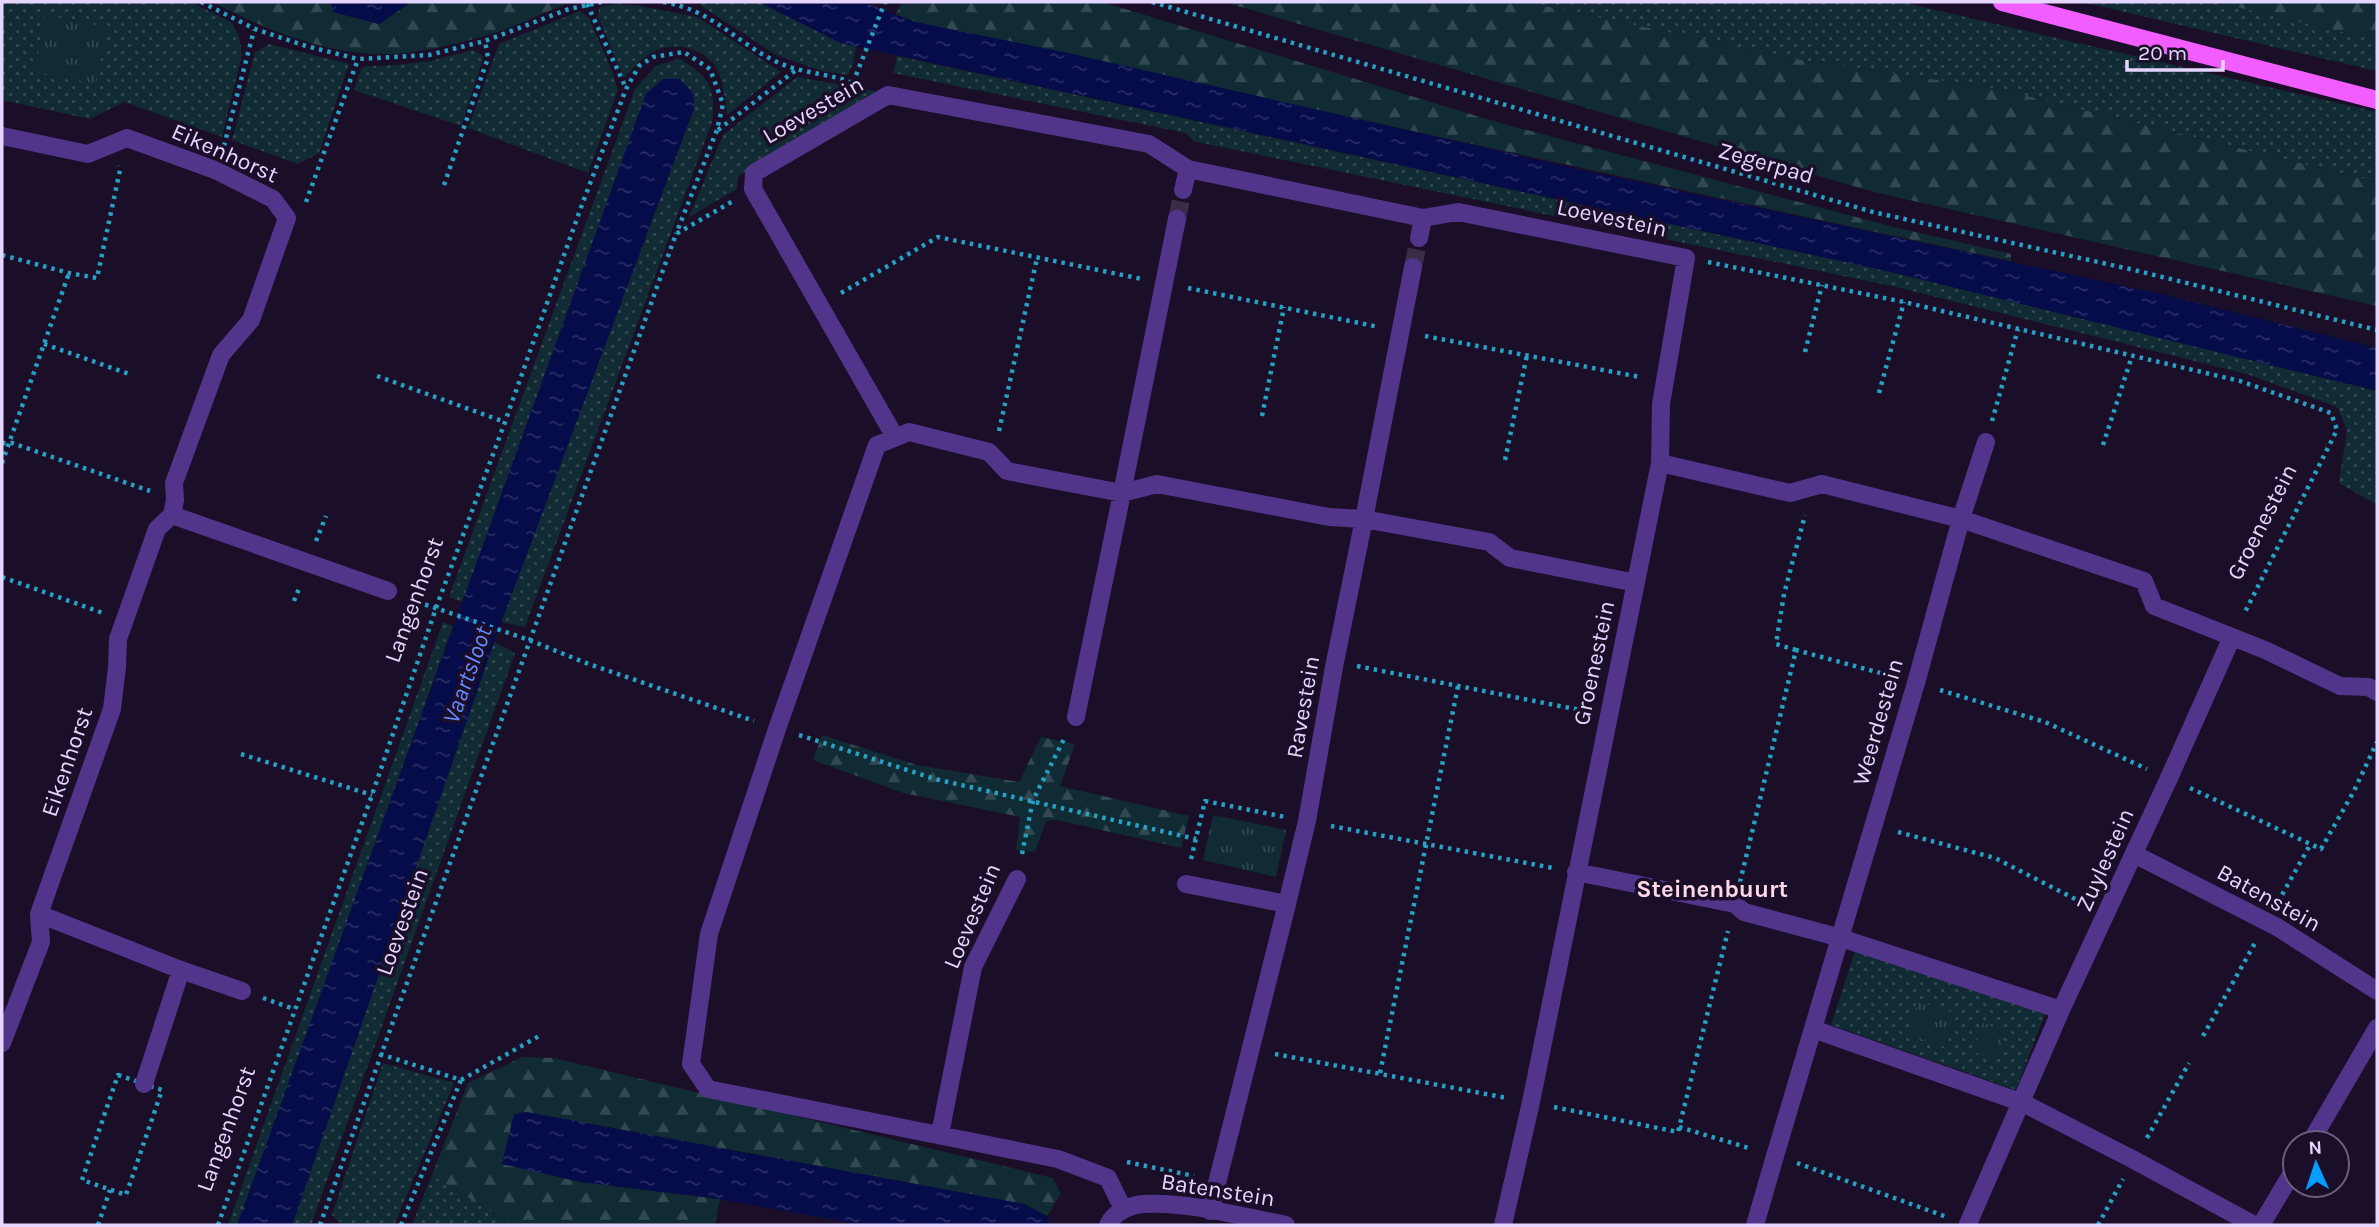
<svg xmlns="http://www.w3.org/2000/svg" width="2379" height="1227" viewBox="0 0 2379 1227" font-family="Karla,sans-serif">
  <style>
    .grass { fill: url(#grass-dots) }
    .forest { fill: url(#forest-firs) }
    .park { fill: url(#park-tufts) }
    .water { fill: url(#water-ripples) }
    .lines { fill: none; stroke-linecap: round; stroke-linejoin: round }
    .pedestrian-tunnel { stroke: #392c49; stroke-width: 18; stroke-dasharray: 18 9; stroke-linecap: butt }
    .path { stroke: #26a0c3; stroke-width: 4.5; stroke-dasharray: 3.5 5; stroke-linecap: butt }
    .pedestrian { stroke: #51358b; stroke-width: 18 }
    .minor { stroke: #51358b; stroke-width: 18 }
    .primary { stroke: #f15dff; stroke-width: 18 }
    .labels { text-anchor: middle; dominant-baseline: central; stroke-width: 7; stroke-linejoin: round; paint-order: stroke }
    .street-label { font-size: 23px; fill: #e6d6ff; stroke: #1a0e29 }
    .water-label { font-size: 24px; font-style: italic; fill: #648bff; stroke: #1a0e29 }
    .neighbourhood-label { font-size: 24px; font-weight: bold; fill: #ffd8e5; stroke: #1a0e29 }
  </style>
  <defs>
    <pattern id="grass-dots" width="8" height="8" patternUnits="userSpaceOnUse" patternTransform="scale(1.75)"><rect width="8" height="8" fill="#102b33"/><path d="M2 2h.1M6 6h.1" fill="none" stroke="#334952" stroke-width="1.8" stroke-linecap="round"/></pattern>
    <pattern id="forest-firs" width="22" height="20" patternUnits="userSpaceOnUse" patternTransform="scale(1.75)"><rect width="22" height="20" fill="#102b33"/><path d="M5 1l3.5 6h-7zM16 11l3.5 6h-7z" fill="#334952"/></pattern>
    <pattern id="park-tufts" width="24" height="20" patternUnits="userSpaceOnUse" patternTransform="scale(1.75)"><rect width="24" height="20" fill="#102b33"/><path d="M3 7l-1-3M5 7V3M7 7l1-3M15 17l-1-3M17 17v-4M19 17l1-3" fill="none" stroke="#334952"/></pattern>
    <pattern id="water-ripples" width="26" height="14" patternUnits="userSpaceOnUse" patternTransform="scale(1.75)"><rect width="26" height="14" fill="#060b4a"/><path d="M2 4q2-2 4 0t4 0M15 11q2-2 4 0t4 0" fill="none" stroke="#2a2e65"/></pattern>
  </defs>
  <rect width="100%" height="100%" fill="#1a0e29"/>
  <path class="grass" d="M2,2H191L231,22L239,36L242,54L222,137L124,102L90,119L2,100Z
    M701,2H759L841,43L856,46L853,64L848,75L822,71L776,55L700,5Z
    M1525,2H1901L2377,112V182L1998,89L1796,59Z
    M2082,2H2215L2377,40V71Z
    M615,4L640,6L697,17L781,72L727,115C726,102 722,73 713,63C696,45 669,41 648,55C639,61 632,70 624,78L598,17L599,7Z
    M580,11L589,18L612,71L618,90L588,173L468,128L499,44Z
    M269,44L349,64L319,153L298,164L232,140L255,52Z
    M473,50L482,55L483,59L461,126L354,90L361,69L366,66L396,65L430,61Z
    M897,56L1891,272L2377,391V505L2339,483L2347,430L2337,407L2247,374L1892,286L1193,141L1186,133L893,73Z
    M680,59C709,76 716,88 712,122L525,627L501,622L694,109L693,93L462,602L449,597L635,89L657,65Z
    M797,77L876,91L738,176L737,189L689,217L723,135Z
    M443,622L453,626L238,1225H228Z
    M494,642L515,653L311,1225H292Z
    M1856,948L2045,1014L2016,1090L1831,1025Z
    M383,1063L454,1083L394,1225H343L332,1215Z
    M432,1175L512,1225H412Z"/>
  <path class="forest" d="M213,2H331L333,12L379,24L411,2H573C547,10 523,24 498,32C464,42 427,52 392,54C333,57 264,30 213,2Z
    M902,2H1102L1500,123L1894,227L2011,254V261C1645,183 1281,101 915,22L896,14Z
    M1224,2H1525L1796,59L1998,89L2377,182V306L1874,192Z
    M2215,2H2377V40Z
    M822,735L917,765L1019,782L1041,737L1075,744L1060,786L1189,816L1181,848L1057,820L1046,821L1035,852L1016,850L1020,817L903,793L813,760Z
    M522,1057L554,1058L1053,1178L1061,1194L1047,1216L1024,1204L526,1112L514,1115L503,1164L581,1182L720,1199L715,1225H512L432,1175L468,1083Z"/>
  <path class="park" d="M45,15L107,27L96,84L35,72Z
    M1213,815L1286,830L1276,877L1203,860Z
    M1918,1001L1957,1014L1946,1047L1907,1035Z
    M1983,1023L2006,1031L1997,1060L1973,1052Z"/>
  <path class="water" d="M331,2H411L379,24L333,12Z
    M759,2H863L915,22L1068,53L1596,173L2157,293L2377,348V391L1891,272L841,43Z
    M663,79H680L693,93L694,108L494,642L292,1225H237L646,94Z
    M526,1112L1024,1204L1047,1216L1050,1225H862L720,1199L581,1182L502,1164L514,1114Z"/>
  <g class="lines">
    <path class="pedestrian-tunnel" d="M1177,219L1183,190
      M1413,267L1419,238"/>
    <path class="path" d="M201,2L255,29L306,46L358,59L429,55L485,41L569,9L602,2
      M663,2C713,10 735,42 777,62C802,74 831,73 855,84
      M1152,2L1873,212L2134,270L2377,330
      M587,4L626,88
      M853,83L885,2
      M718,130L796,70
      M224,146L254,30
      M444,185L488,58L485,41
      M306,202L358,59
      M2,255L69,273L97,278L120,170L118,166
      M1708,262L1904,302L2240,381L2331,413L2337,430L2244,614
      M1188,288L1379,327
      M841,293L938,237L1142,279
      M1425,336L1640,377
      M44,344L129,374
      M1805,352L1822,285
      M377,376L505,422
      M1879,393L1904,302
      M1262,416L1284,307
      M1992,421L2018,329
      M999,431L1037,258
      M2,443H12L150,491
      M2103,445L2132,356
      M1505,460L1527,355
      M2,463L69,273
      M316,541L326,516
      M2,577L103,613
      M409,599L529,640L586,663L754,721
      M294,601L300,586
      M1796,650L1776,644L1784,594L1805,515
      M1357,666L1585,711
      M1940,690L2045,722L2147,769
      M799,735L935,779L1196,839
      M241,754L372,795
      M2190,788L2321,849L2354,791L2377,742
      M1331,826L1553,868
      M1898,832L1995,858L2085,904
      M1022,854L1033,800L1064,739
      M1191,859L1205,801L1285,817
      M1740,882L1796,650L1895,677
      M2278,902L2310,845
      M263,998L294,1009
      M2203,1036L2255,943
      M380,1054L461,1080L541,1035
      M1275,1054L1507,1098
      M1380,1073L1458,686
      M118,1075L162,1090L126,1195L82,1180Z
      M1554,1107L1678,1132L1728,931
      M1679,1127L1752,1149
      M2147,1138L2189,1063
      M1127,1162L1194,1176
      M1797,1163L1947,1217
      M98,1225L110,1190
      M218,1225L372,795L436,608L505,422L580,210L626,89L639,66L653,57L684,52L710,69L723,104L717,130L676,234
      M320,1225L676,234L733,201
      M401,1225L461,1080
      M2098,1225L2123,1179"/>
    <path class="pedestrian" d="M1183,190L1188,169
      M1419,238L1423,218
      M1122,493L1177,219
      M172,515L388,591
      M1364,519L1413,267
      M2134,854L2277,927
      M1287,904L1307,821L1334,667
      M1735,904L1744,912L1841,938L2061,1010
      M181,970L242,991
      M1813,1029L2023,1103L2134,1160
      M1775,1156L1916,683
      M1968,1224L2061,1010L2169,778"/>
    <path class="minor" d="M2,136L88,154L127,138L215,170L273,199L287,218L251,320L221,355L174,483L175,500L172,515L157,529L118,639L117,667L112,709L39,914L41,942L2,1043
      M895,437L753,189L754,173L888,95L1149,144L1188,169L1423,218L1458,212L1686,258L1661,404L1660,463L1531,1102L1503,1225
      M1660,463L1790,493L1822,484L1961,519L2144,581L2154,606L2265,650L2340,686L2369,687L2377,692
      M1334,667L1364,519
      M1916,683L1961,519L1986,442
      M1076,717L1122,493
      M2169,778L2232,637
      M1576,872L1735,904
      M1186,884L1287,904L1210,1211
      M39,914L181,970L144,1084
      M2277,927L2377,991
      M940,1134L973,967L1017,879
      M2310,1143L2377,1028
      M2134,1160L2254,1225
      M1123,1209L1108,1178L1058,1159L708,1089L691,1064L709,934L777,729L877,445L909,432L989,452L1007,471L1122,493L1157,484L1329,517L1364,519L1489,542L1510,558L1636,583
      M1108,1225C1114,1212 1130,1205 1144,1204C1187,1201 1243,1217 1286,1225
      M1755,1225L1775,1156
      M1968,1225V1224
      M2261,1225L2295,1168"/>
    <path class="primary" d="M2002,2L2377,100"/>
  </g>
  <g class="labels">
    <g class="street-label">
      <text transform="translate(813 110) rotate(-30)">Loevestein</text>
      <text transform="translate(225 153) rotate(24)">Eikenhorst</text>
      <text transform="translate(1766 163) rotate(16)">Zegerpad</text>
      <text transform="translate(1612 218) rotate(12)">Loevestein</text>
      <text transform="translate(2262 522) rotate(-63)">Groenestein</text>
      <text transform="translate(414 600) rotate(-70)">Langenhorst</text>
      <text transform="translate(1594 663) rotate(-78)">Groenestein</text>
      <text transform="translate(1303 707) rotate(-80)">Ravestein</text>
      <text transform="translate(1878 722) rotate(-74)">Weerdestein</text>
      <text transform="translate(67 762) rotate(-71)">Eikenhorst</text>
      <text transform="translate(2105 860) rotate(-66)">Zuylestein</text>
      <text transform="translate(2269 898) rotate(29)">Batenstein</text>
      <text transform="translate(972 916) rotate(-67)">Loevestein</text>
      <text transform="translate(402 922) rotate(-70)">Loevestein</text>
      <text transform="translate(226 1129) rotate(-70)">Langenhorst</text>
      <text transform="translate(1218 1190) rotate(9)">Batenstein</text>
    </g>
    <g class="water-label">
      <text transform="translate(467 675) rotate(-70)">Vaartsloot</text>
    </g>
    <g class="neighbourhood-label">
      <text x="1712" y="889">Steinenbuurt</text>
    </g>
  </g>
  <rect width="2379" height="1227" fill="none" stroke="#e6d6ff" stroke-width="7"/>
  <g transform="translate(2316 1164) rotate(357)"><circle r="33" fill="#1a0e29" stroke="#6c5e7f" stroke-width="2"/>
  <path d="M0-5L12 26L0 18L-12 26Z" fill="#029dff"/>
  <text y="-10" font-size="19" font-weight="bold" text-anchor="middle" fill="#e6d6ff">N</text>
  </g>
  <path d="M2127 60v10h96v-10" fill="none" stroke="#e6d6ff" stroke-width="3.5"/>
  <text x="2138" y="60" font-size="21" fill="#e6d6ff" stroke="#1a0e29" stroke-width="5" paint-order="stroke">20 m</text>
</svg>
